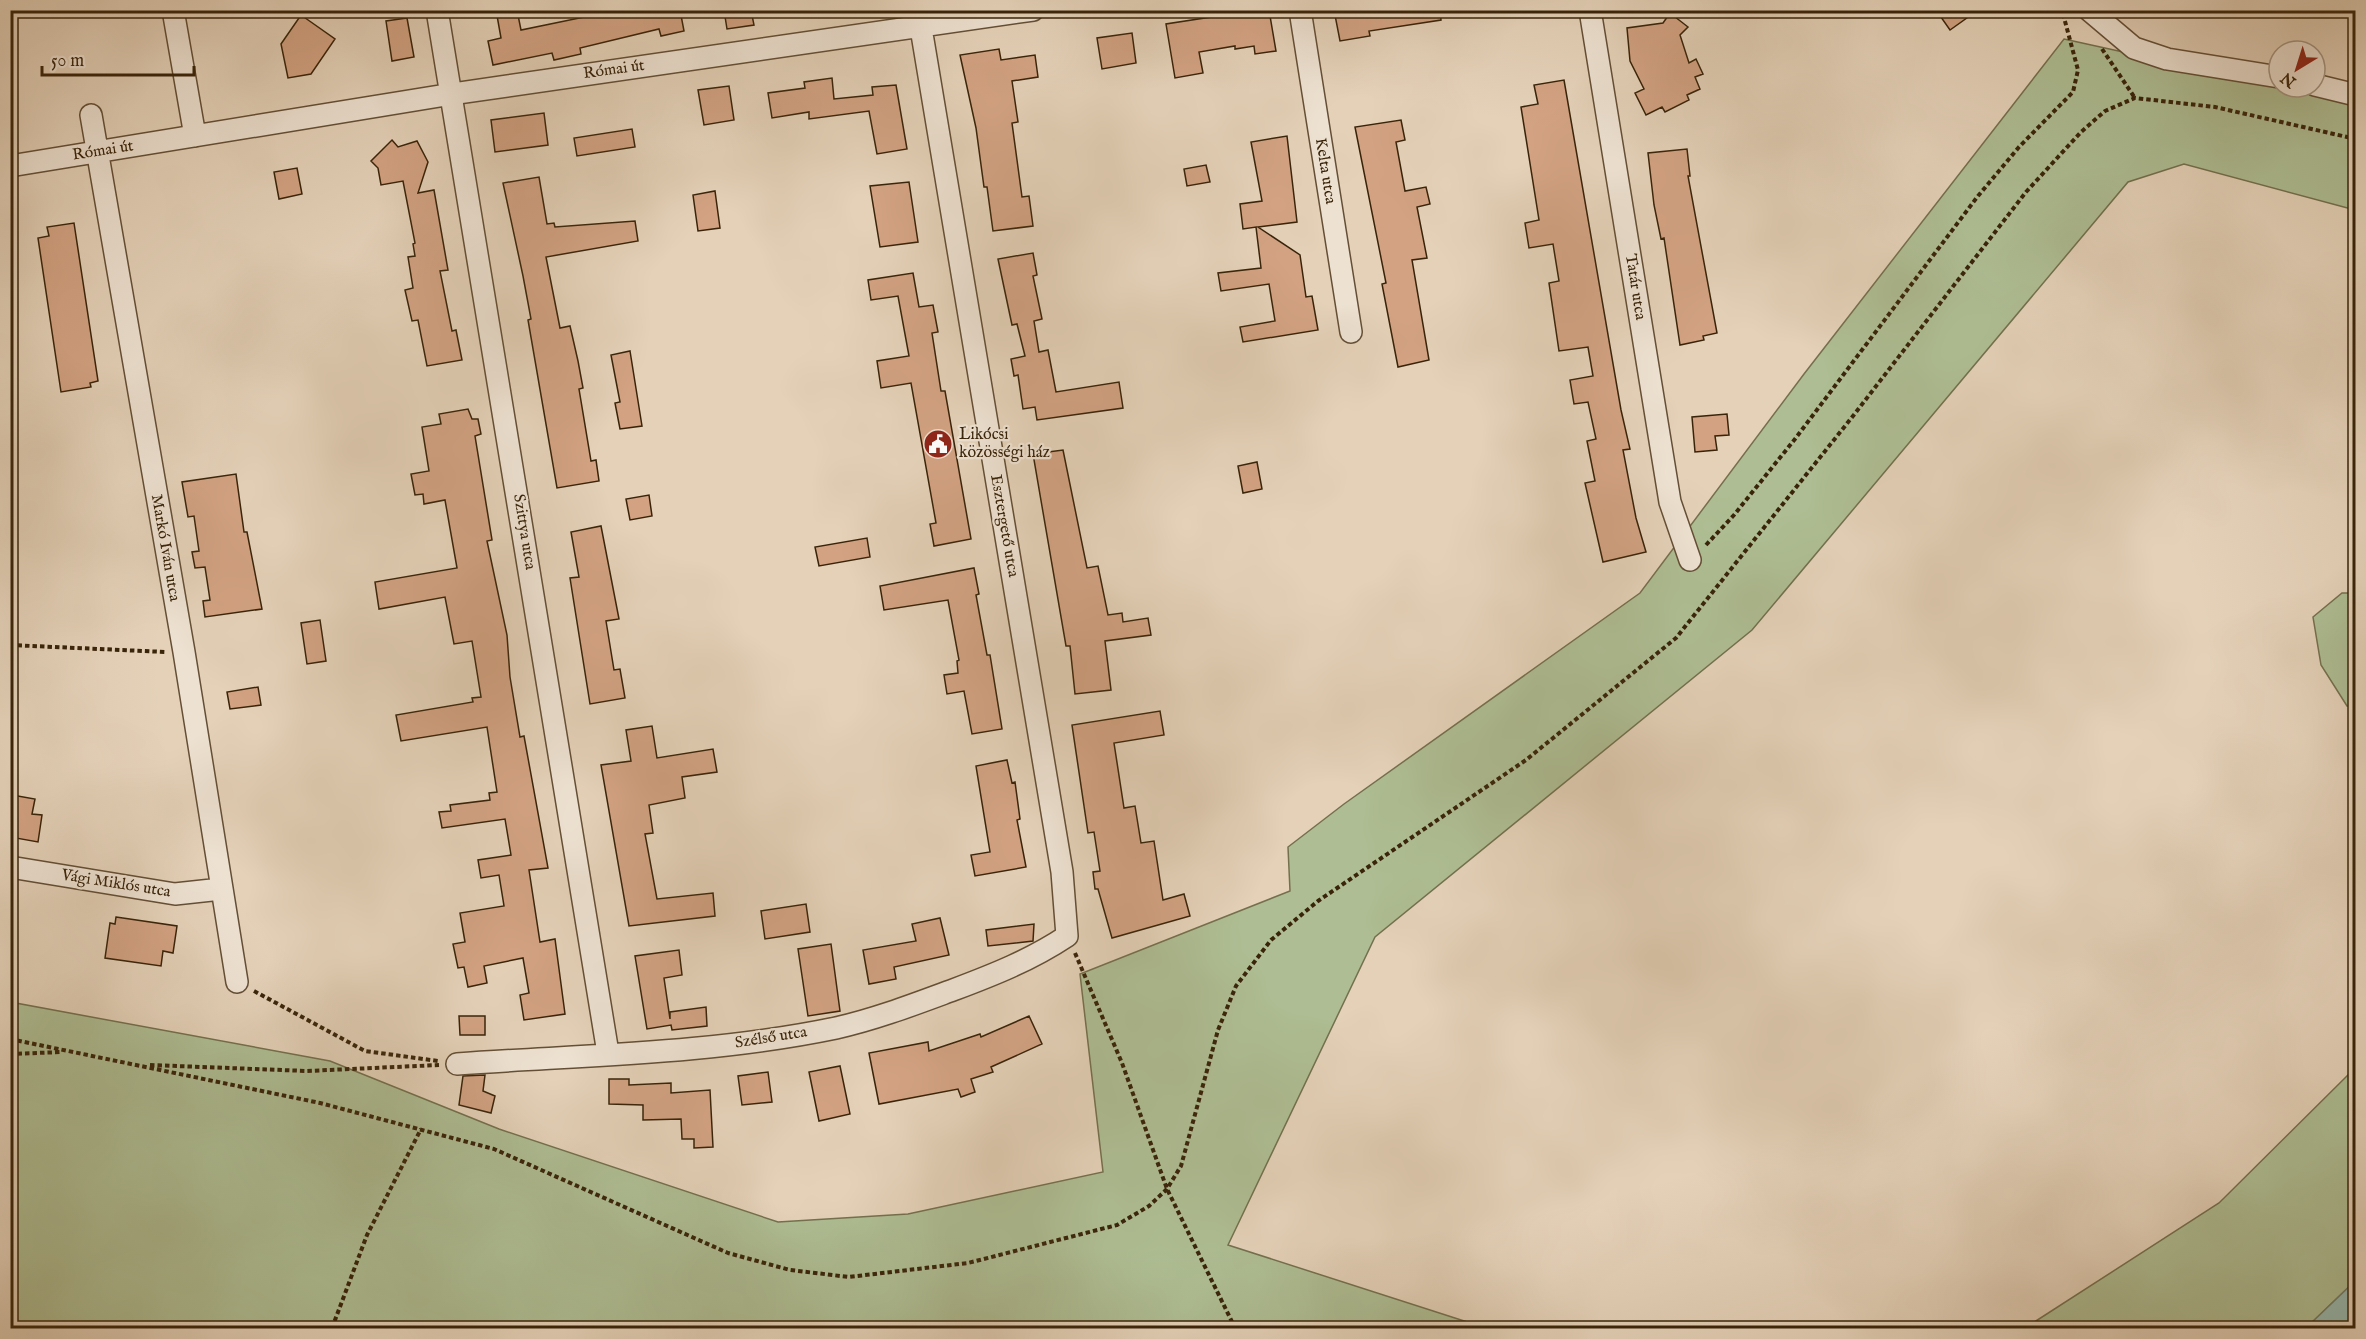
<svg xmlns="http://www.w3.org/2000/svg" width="2366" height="1339" viewBox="0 0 2366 1339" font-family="'IM FELL English',serif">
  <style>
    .green { fill: #aebd93; stroke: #74704e; stroke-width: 1.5 }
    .water { fill: #95b7ad; stroke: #707c6c; stroke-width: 1.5 }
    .building { fill: #d2a282; stroke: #39240a; stroke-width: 1.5 }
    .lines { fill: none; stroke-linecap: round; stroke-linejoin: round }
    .minor-casing { stroke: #644f36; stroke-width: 24 }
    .path { stroke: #39240a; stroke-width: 4; stroke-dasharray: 4.5 3; stroke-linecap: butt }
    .minor { stroke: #ede1d1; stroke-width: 21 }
    .labels { text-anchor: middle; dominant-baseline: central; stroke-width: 4.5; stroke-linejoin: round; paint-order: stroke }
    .street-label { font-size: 16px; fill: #39240a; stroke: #ede1d1 }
    .poi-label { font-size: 16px; fill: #39240a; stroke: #ede1d1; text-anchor: start }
  </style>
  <rect width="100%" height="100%" fill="#e4d1b8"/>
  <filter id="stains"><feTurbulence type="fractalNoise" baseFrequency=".00333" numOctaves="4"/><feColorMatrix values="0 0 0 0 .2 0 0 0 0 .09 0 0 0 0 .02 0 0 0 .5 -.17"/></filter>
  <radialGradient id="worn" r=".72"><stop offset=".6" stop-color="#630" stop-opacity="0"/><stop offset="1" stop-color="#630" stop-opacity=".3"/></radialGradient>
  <path class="green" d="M2064,39L2355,103V210L2184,164L2128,182L1752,630L1375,937L1228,1245L1486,1328H11L10,1002L330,1061L499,1129L778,1222L908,1214L1103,1172L1080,974L1290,891L1288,847L1344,804L1640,593L1804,374Z
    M2342,593H2355V707L2347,706L2321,665L2313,617Z
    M2355,1068V1281L2306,1328H2025L2219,1203Z"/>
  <path class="water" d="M2355,1281V1328H2306Z"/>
  <path class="building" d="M496,10H517L521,30L599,14L598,10H680L684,31L661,36L659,29L580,48L581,54L554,60L552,53L493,65L488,41L501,38Z
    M724,10H751L754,25L727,29Z
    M1257,10H1269L1276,51L1255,54L1254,46L1235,49V46L1199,52L1203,73L1175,78L1166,24Z
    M1334,10H1440L1441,20L1369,31L1370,36L1340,41Z
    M1936,10H1978L1950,30Z
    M1670,13L1688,27L1680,35L1689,63L1696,59L1703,74L1695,77L1700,89L1687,95L1689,100L1665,112L1662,107L1646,115L1635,93L1644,89L1630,61L1627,28L1663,23Z
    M301,15L335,39L311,74L288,78L281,44Z
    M407,18L414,57L392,61L386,21Z
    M1132,33L1136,63L1102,69L1097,38Z
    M999,49L1001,60L1035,55L1038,77L1012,81L1018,122L1012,123L1022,197L1029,196L1033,226L993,231L987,187H984L976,128L960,55Z
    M832,78L834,99L873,95L872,87L896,85L907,149L877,154L869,111L809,119V112L772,118L768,93L805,88L804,82Z
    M1564,80L1621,410L1630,449L1623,450L1636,518L1646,552L1603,562L1585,483L1595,481L1587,441L1596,439L1588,402L1574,404L1570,380L1593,376L1588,347L1559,351L1549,283L1559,281L1553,244L1529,248L1525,223L1539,220L1521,107L1538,104L1534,85Z
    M729,86L734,120L704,125L698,90Z
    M544,113L548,145L495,152L491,120Z
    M1401,120L1405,140L1396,142L1405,191L1426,187L1430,204L1417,207L1427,258L1412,260L1429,360L1398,367L1382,284L1386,283L1355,127Z
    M632,129L635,147L577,156L574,138Z
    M1287,136L1297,222L1258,227L1300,255L1306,297L1312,296L1318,330L1243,342L1240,327L1275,321L1269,284L1221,291L1218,273L1261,268L1256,227L1243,229L1240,204L1262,201L1251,142Z
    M392,140L398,147L417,141L428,162L418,193L434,190L448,270L440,271L452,331L456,330L462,360L427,366L418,320L412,321L405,290L413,288L408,257L415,256L413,244L415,243L403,181L381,185L378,168L371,161Z
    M1687,149L1690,176H1688L1717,333L1703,336L1704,340L1680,345L1664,238L1661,239L1654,205L1648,153Z
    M1206,165L1210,182L1187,186L1184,169Z
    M297,168L302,194L279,199L274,172Z
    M539,177L547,224L554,223L555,227L635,221L638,241L546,257L560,328L570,326L578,361L583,388L579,389L591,461L596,460L599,481L557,488L528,320L531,319L523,276L503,183Z
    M909,182L918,242L880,247L870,186Z
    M715,191L720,228L698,231L693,195Z
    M74,223L98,381L90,383L91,387L61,392L38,238L49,236L47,227Z
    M1033,253L1037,275L1033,276L1042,319L1034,321L1039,352L1048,350L1056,392L1119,382L1123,408L1037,420L1035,407L1023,409L1018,375L1014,376L1011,359L1025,356L1017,324L1012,325L998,259Z
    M913,273L919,307L933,305L938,332L932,333L941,391H945L971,539L934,546L930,524L936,523L911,383L881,388L877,361L909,356L898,296L871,300L868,280Z
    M630,351L642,426L620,429L615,403L620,402L611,355Z
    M468,409L472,419H478L481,434L475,436L492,540L487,541L507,635L510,677L520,737L524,736L548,868L529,870L540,942L555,939L565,1014L524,1020L520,995L529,993L523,958L484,966L487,983L468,987L464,967L458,968L453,944L465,942L460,913L504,906L499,875L481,878L478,860L511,855L505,819L442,828L439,812L451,811L450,805L490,800L489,793L497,792L487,727L401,741L396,715L473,702L472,698L481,697L472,641L454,644L445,597L379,609L375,582L457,568L445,500L424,504L423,494L415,495L411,474L429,471L422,427L441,424L439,414Z
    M1727,414L1729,435L1715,436L1717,450L1695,452L1692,417Z
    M1063,450L1087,568L1098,566L1108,615L1122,613L1123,622L1148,618L1151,635L1105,641L1111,690L1075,694L1070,646H1066L1033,454Z
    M1257,462L1262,489L1243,493L1238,466Z
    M236,474L244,532H247L262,609L205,617L203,601L210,600L205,567L195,568L192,552L199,551L194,516L188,517L182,482Z
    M649,495L652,516L630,520L626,499Z
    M601,526L619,619L606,621L614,670L620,669L625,698L590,704L570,578L579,577L571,532Z
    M867,538L870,557L819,566L815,547Z
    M974,568L979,594L976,595L987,655H990L1002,729L972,734L964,691L947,694L944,675L958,673L957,661L959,660L948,600L884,610L880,586Z
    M320,620L326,661L307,664L301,623Z
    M258,687L261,705L230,709L227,692Z
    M1160,711L1164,735L1114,743L1124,808L1135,806L1141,843L1154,841L1163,900L1184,894L1190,916L1112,938L1098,889H1095L1093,872L1100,871L1094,832L1088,833L1072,725Z
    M652,726L657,758L713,749L717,772L682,777L685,798L649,805L653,833L645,834L657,899L713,893L715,916L629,926L601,765L631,761L626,730Z
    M1007,760L1012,783L1015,782L1020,819L1017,820L1026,867L975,876L971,855L990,852L976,766Z
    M12,795L35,799L32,814L42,815L38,842L10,837Z
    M806,904L810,932L765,939L761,911Z
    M116,917L177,926L173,953L163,951L161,966L105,958L110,923L115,924Z
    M940,918L949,955L894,967L896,979L869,984L863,950L916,941L912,924Z
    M1034,924L1033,941L988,946L986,930Z
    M831,944L840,1011L808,1016L798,949Z
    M679,950L682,975L664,978L670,1019V1012L706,1007L707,1026L672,1030L671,1025L647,1029L635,956Z
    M459,1016H485V1035H460Z
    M1029,1016L1042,1044L991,1067L993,1072L971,1079L975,1092L961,1097L958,1089L879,1104L869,1053L928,1042L929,1051L980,1034L981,1037Z
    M840,1066L850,1114L819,1121L809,1072Z
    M768,1072L772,1102L742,1105L738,1076Z
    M485,1075L483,1091L495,1096L491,1113L459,1105L463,1076Z
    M609,1079H629V1085L671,1083V1093L710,1090L713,1147L694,1148V1139H682L681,1119L643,1120V1105L609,1104Z"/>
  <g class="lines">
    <g class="minor-casing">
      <path id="minor" d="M173,10L195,136
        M437,10L608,1053
        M1300,10L1351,332
        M1590,10L1670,502L1690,560
        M2089,10L2134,48L2167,59L2279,77
        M2315,85L2356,95
        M91,115L184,652L237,982
        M10,166L452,94L1033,10
        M10,867L175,894L221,889
        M457,1064C583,1055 711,1054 836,1028C876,1019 915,1004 953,990C993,975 1031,960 1067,936L1062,872L918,10"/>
    </g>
    <path class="path" d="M2102,49L2135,98
      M1706,545L1734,515L1795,439L1978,196L2019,147L2073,92L2078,70L2062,10
      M10,645L166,652
      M1075,953L1122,1063L1167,1189L1235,1328
      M254,991L365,1051L438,1061
      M10,1039L320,1103L494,1149L728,1253L790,1270L849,1277L968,1263L1117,1225L1149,1206L1167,1189L1181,1166L1218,1030L1236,986L1271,940L1318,901L1526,760L1676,638L1853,416L2026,192L2081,132L2105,111L2135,98L2215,107L2356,139
      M10,1054L62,1052
      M150,1065L307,1071L439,1065
      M332,1328L367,1235L421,1129"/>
    <use href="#minor" class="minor"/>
  </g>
  <defs>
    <g id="civic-disc" transform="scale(1.5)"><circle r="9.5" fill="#8f2418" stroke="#ede1d1"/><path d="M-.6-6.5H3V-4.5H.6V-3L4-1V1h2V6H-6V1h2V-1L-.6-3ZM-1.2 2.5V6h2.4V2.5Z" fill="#fff"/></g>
  </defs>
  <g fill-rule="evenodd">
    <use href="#civic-disc" x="938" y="444"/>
  </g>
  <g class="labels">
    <g class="street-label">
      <text transform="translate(614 70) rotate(-8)">Római út</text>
      <text transform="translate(103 151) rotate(-9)">Római út</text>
      <text transform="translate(1325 171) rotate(81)">Kelta utca</text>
      <text transform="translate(1635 287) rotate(81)">Tatár utca</text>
      <text transform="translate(1004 526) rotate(80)">Esztergető utca</text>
      <text transform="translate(524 532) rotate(81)">Szittya utca</text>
      <text transform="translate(165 548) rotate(80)">Markó Iván utca</text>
      <text transform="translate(116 884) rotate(9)">Vági Miklós utca</text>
      <text transform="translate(771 1038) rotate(-9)">Szélső utca</text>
    </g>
    <g class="poi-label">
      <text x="959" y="435">Likócsi<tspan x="959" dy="18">közösségi ház</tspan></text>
    </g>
  </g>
  <rect width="2366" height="1339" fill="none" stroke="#e4d1b8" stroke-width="36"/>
  <rect x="12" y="12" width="2342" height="1315" fill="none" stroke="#39240a" stroke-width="3"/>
  <rect x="18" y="18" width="2330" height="1303" fill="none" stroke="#39240a" stroke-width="1.5"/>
  <g transform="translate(2297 69) rotate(218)"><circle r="28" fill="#ede1d1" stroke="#a59581" stroke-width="1.5"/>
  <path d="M0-4.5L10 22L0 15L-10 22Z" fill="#8f2418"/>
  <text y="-9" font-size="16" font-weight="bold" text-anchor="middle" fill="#39240a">N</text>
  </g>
  <path d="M42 66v9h152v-9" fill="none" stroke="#39240a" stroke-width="3"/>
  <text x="51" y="66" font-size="18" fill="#39240a" stroke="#ede1d1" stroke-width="4.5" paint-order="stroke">50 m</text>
  <rect width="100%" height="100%" filter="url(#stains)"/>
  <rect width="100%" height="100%" fill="url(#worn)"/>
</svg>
